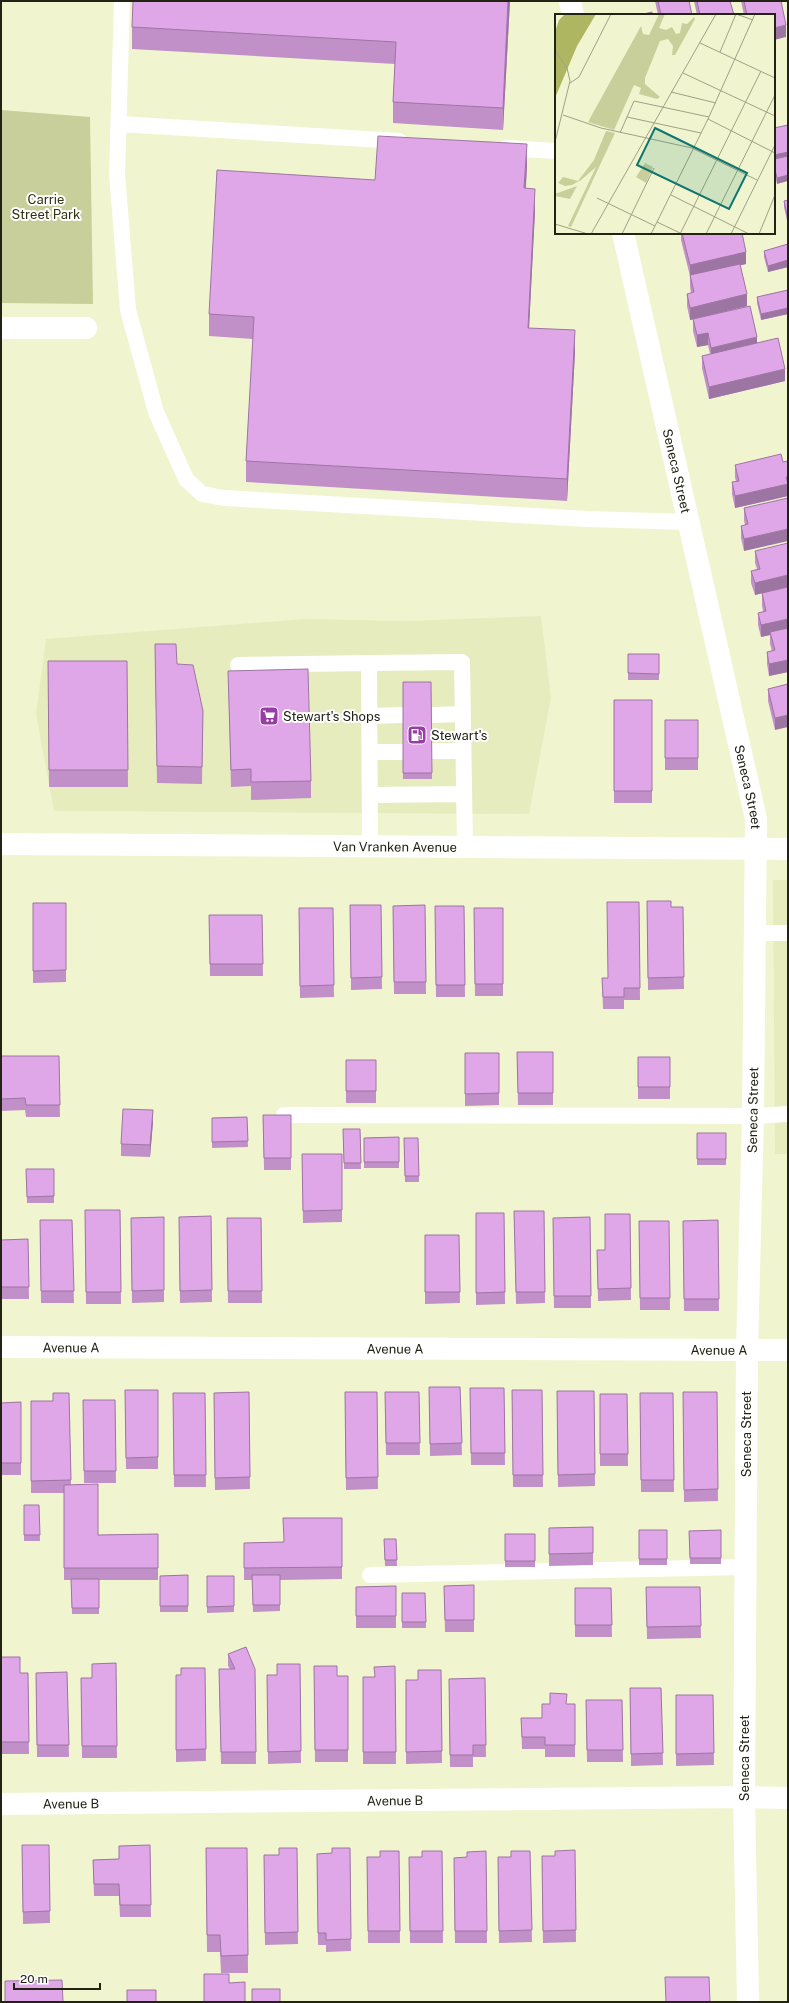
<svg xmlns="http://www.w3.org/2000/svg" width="789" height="2003" viewBox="0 0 789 2003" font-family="'Public Sans',sans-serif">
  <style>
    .built { fill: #e6ecbe }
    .green { fill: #c9cf9a }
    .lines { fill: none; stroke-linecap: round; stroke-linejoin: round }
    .lane { stroke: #fff; stroke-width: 16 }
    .street { stroke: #fff; stroke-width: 22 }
    .secondary { stroke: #fff; stroke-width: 22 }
    .wall { fill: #c190c8 }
    .shaded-wall { fill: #9d75a2 }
    .building { fill: #e0a7e8; stroke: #9d75a2 }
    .labels { text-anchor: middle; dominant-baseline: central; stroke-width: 4; stroke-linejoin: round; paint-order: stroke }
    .park-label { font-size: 13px; fill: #30330e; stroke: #fff }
    .street-label { font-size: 13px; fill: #222315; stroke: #fff }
    .poi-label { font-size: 13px; fill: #222315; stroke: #fff; text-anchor: start }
    .inset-road { fill: none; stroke: #9ea185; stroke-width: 1 }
    .view { fill: #0f766e; fill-opacity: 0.15; stroke: #0f766e; stroke-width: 2 }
    .inset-edge { fill: none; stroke: #222315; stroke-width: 2 }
  </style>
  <rect width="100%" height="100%" fill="#f0f5cf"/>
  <path class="built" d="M541,616L551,698L529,814L54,811L36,714L46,639L305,619L406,621Z
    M773,880H788V1154H775Z"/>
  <path class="green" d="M1,110L90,117L93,304L1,303Z"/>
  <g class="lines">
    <path class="lane" d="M122,1L117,174L128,310L156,412L186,479L202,494L224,498L587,519L688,522
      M119,124L399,141
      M506,148L556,151
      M238,665L369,663
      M432,715L462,714
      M370,716L403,715
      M432,751H463
      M370,752H403
      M370,795L464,794
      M370,846L369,663L462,662L465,847
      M755,933H788
      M284,1115L753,1116L788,1114
      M370,1575L745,1567"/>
    <g class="street">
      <path d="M570,1L573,15"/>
      <path id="s1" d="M623,233L756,819L753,1116L747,1350L744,1797L748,2002"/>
      <path d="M1,328H86"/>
      <path id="s2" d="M1,1347L788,1350"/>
      <path id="s3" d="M1,1804L744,1797L788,1798"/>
    </g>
    <path class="secondary" id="s4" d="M1,844L788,849"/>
  </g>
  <path class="wall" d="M510,1L503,130L393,123V102L395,64L132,49V27Z
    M655,1H689L692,15H658Z
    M694,1H730L734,15H697Z
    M741,1H781L786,37L774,15H744Z
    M788,125L777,184L774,172V128Z
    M527,166L526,188L535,211L529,328L575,352L567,501L246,482V461L253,339L209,336V314L375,180Z
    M788,200V225L784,207V201Z
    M681,233H742L746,264L740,265L747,306L690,320L687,306V294L691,293L690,287V276L681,240Z
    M788,244V267L768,272L764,257V251Z
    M788,290V314L761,320L757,303V297Z
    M693,319L757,343L785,381L709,399L702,368V356L710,354L708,345L697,347L693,331Z
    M788,461V496L735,508L732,494V482H736L735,477V465L783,462Z
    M788,498L744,551L741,538V526L745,525L744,520V508Z
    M755,551L788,672L769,676L767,664V652L772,651L770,644V635L761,637L758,625V613L763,612L762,605V593L755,595L751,583V571L757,569L755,563Z
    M155,644L177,664L203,711L202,784L157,783Z
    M628,654H659V680H628Z
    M48,661H127L128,787H49Z
    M228,671L311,781V798L251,800V786L231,787Z
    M403,682H431L432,779H403Z
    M788,684L775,730L768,701V689Z
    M614,700H652V803H614Z
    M665,720H698V770H665Z
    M647,901L671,907H683L684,989L648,990Z
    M639,902L640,1000H624V1009H603L602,978H608Z
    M33,903H66V982L33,983Z
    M350,905H381L382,989L351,990Z
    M425,905L426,994H394L393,906Z
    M435,906H464L465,997H436Z
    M299,908H333L334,997L300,998Z
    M474,908H503V996H475Z
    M209,915H262L263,976H210Z
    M517,1052H553V1105H518Z
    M465,1053H499V1105L465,1106Z
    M1,1056H59L60,1117H26L25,1110L1,1111Z
    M638,1057H670V1099H638Z
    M346,1060H376V1103H346Z
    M263,1115H291V1170H264Z
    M247,1117L248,1147L212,1148V1118Z
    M153,1122L150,1157L121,1156V1144Z
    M343,1129H360L361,1169H344Z
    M697,1133H726V1165H697Z
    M399,1137V1168H364V1138Z
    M404,1138H418L419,1182H405Z
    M302,1154H342V1222L303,1223Z
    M26,1169H54V1203H27Z
    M85,1210H120L121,1304H86Z
    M514,1211H544L545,1303L516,1304Z
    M476,1213H504L505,1304L476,1305Z
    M630,1214L631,1300L598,1301L597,1250H605Z
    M211,1216L212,1302L180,1303L179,1217Z
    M164,1217V1302L132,1303L131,1218Z
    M590,1217L591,1308H554L553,1218Z
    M227,1218H261L262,1303H228Z
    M40,1220H72L74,1303H41Z
    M718,1220L719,1311H684L683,1221Z
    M639,1221H669L670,1310H640Z
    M425,1235H459L460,1303L425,1304Z
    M28,1239L29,1299H1V1240Z
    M429,1387H460L462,1455L430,1456Z
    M470,1388H504L505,1465H471Z
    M125,1390H158V1469H126Z
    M512,1390H542L543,1487H513Z
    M557,1391H594L595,1486L558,1487Z
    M249,1392L250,1489L215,1490L214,1393Z
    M345,1392H377L378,1489L346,1490Z
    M385,1392H419L420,1455H386Z
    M683,1392H717L718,1501L684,1502Z
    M69,1393L71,1485L98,1535L158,1534V1580H99V1614H72L71,1580H64V1493H31V1401H53Z
    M173,1393H205L206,1487H174Z
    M640,1393H673L674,1492H641Z
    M600,1394H627L628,1466H600Z
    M83,1400H115L116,1483H84Z
    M21,1402V1475H1V1403Z
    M24,1505H39L40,1541H24Z
    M342,1518V1579L280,1580V1611L253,1612L252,1580H244V1543L283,1542Z
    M593,1527V1565L549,1566V1528Z
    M639,1530H667V1565H639Z
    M721,1530V1564H690L689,1531Z
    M505,1534H535V1567H505Z
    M384,1539H396L397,1566H385Z
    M188,1575V1612H160V1576Z
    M207,1576H234V1612L207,1613Z
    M474,1585V1632H445L444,1586Z
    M396,1586V1628H356V1587Z
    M646,1587H700L701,1638L647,1639Z
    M575,1588H611L612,1637H575Z
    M402,1593H425L426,1628H402Z
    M228,1654L255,1669L256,1764H221L219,1669H230L228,1666Z
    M1,1657L20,1673H28L29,1754H1Z
    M116,1663L117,1758H82L81,1678H92V1664Z
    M300,1664L301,1763L268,1764L267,1675H277Z
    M314,1666L337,1676H348V1762H315Z
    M395,1666L396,1764H363V1677H374Z
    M205,1668L206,1761L176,1762V1675H181Z
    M441,1670L442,1763L406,1764V1680H418Z
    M67,1672L69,1757H37L36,1673Z
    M485,1678L486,1757H473V1767H450L449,1679Z
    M630,1688H661L663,1765L631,1766Z
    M676,1695H713L714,1765L676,1766Z
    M586,1700H622L623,1762H587Z
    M567,1704H575V1757H545V1749H522L521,1718H542Z
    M22,1845H49L50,1923L23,1924Z
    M150,1845L151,1917H120L119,1896H94L93,1860L119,1859Z
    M206,1848H247L248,1973H221L220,1952H207Z
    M297,1848L298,1944L265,1945L264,1855H279Z
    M350,1848L351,1951L326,1952V1945H318L317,1854L332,1853Z
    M575,1850L576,1942L543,1943L542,1856H555Z
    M399,1851L400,1943H368L367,1857H380Z
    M442,1851L443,1943H410L409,1857H422Z
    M486,1851L487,1943H455L454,1858L467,1857Z
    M511,1851H530L532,1942L499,1943L498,1857H511Z"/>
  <path class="shaded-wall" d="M508,1H510L503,130V108Z
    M786,25V37L774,40V28Z
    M527,144V166L524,210V188Z
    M788,152V158L774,162V155Z
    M788,175V181L777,184V178Z
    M535,189V211L528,349V328Z
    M746,252V264L690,277V265Z
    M788,260V267L768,272V266Z
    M747,294V306L690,320V308Z
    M788,308V314L761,320V314Z
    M575,330V352L567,501V479Z
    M708,333V345L697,347V335Z
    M757,337V349L711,360V348Z
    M785,369V381L709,399V387Z
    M786,477H788V496L735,508V496Z
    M788,529V541L744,551V539Z
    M788,575V587L755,595V583Z
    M788,619V631L770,632V635L761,637V625Z
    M788,660V672L769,676V664Z
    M788,715V727L775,730V718Z
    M153,1110V1122L150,1157V1145Z"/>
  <path class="building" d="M133,1H508L503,108L393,102L396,42L132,27Z
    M658,1H689L692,15H661Z
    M697,1H730L734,15H700Z
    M744,1H781L786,25L774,28V15H747Z
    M652,12V15H639Z
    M788,125V152L774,155V128Z
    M378,136L527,144L524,188L535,189L528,328L575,330L567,479L246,461L254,317L209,314L217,170L375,180Z
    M788,156V175L777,178L774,165V159Z
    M788,200V219L784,201Z
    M682,233H742L746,252L690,265Z
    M788,244V260L768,266L764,251Z
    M740,264L747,294L690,308L687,294L694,292L690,275Z
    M788,290V308L761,314L757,297Z
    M750,306L757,337L711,348L708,333L697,335L693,319Z
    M778,338L785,369L709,387L702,356Z
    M781,454L783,462L788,461V477H786L788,484L735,496L732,482L739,481L735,465Z
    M788,498V529L744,539L741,526L748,524L744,508Z
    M788,543V575L755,583L751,571L760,569L755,551Z
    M788,587V619L761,625L758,613L766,611L762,593Z
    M788,628V660L769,664L767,652L775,650L770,632Z
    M155,644H176L177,664L193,665L203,711L202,767L157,766Z
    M628,654H659V674L628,673Z
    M48,661H127L128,770H49Z
    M308,669L311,781L251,782V769L231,770L228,671Z
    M403,682H431L432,773H403Z
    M788,684V715L775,718L768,689Z
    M614,700H652V791H614Z
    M665,720H698V758H665Z
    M647,901H671V907H683L684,977L648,978Z
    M607,902H639L640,988H624V997H603L602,978H608Z
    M33,903H66V970L33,971Z
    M350,905H381L382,977L351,978Z
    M425,905L426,982H394L393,906Z
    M435,906H464L465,985H436Z
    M299,908H333L334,985L300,986Z
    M474,908H503V984H475Z
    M209,915H262L263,964H210Z
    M517,1052H553V1093H518Z
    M465,1053H499V1093L465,1094Z
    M1,1056H59L60,1105H26L25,1098L1,1099Z
    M638,1057H670V1087H638Z
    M346,1060H376V1091H346Z
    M123,1109L153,1110L150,1145L121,1144Z
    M263,1115H291V1158H264Z
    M247,1117L248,1141L212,1142V1118Z
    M343,1129H360L361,1163H344Z
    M697,1133H726V1159H697Z
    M399,1137V1162H364V1138Z
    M404,1138H418L419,1176H405Z
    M302,1154H342V1210L303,1211Z
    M26,1169H54V1196L27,1197Z
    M85,1210H120L121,1292H86Z
    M514,1211H544L545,1292H516Z
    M476,1213H504L505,1292L476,1293Z
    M605,1214H630L631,1288L598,1289L597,1250H605Z
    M211,1216L212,1290L180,1291L179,1217Z
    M164,1217V1290L132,1291L131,1218Z
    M590,1217L591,1296H554L553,1218Z
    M227,1218H261L262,1291H228Z
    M40,1220H72L74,1291H41Z
    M718,1220L719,1299H684L683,1221Z
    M639,1221H669L670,1298H640Z
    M425,1235H459L460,1292H425Z
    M28,1239L29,1287H1V1240Z
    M429,1387H460L462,1443L430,1444Z
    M470,1388H504L505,1453H471Z
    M125,1390H158V1457L126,1458Z
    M512,1390H542L543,1475H513Z
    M557,1391H594L595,1474L558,1475Z
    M249,1392L250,1477L215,1478L214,1393Z
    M345,1392H377L378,1477L346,1478Z
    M385,1392H419L420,1443H386Z
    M683,1392H717L718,1489L684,1490Z
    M53,1393H69L71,1480L31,1481V1401H53Z
    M173,1393H205L206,1475H174Z
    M640,1393H673L674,1480H641Z
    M600,1394H627L628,1454H600Z
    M83,1400H115L116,1471H84Z
    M21,1402V1463H1V1403Z
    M98,1484V1535L158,1534V1568H64V1485Z
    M24,1505H39L40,1535H24Z
    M283,1518H342V1567L244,1568V1543L284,1542Z
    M593,1527V1553L549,1554V1528Z
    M639,1530H667V1559H639Z
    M721,1530V1558H690L689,1531Z
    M505,1534H535V1561H505Z
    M384,1539H396L397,1560H385Z
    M188,1575V1606H160V1576Z
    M252,1575H280V1605H253Z
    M207,1576H234V1606L207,1607Z
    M71,1579H99V1608H72Z
    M474,1585V1620H445L444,1586Z
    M396,1586V1616H356V1587Z
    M646,1587H700L701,1626L647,1627Z
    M575,1588H611L612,1625H575Z
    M402,1593H425L426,1622H402Z
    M246,1647L255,1669L256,1752H221L219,1669H235L228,1654Z
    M1,1657H20V1673H28L29,1742H1Z
    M116,1663L117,1746H82L81,1678H92V1664Z
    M277,1664H300L301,1751L268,1752L267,1675H277Z
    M314,1666H337V1676H348V1750H315Z
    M395,1666L396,1752H363V1677H375L374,1667Z
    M181,1668H205L206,1749L176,1750V1675H181Z
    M418,1670H441L442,1751L406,1752V1680H418Z
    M67,1672L69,1745H37L36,1673Z
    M485,1678L486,1745H473V1755H450L449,1679Z
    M630,1688H661L663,1753L631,1754Z
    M550,1693L567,1694L566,1704H575V1745H545V1737H522L521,1718H542V1704H550Z
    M676,1695H713L714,1753L676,1754Z
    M586,1700H622L623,1750H587Z
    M22,1845H49L50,1911L23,1912Z
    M150,1845L151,1905H120L119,1884H94L93,1860L119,1859V1846Z
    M206,1848H247L248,1955L221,1956L220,1935H207Z
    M279,1848H297L298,1932L265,1933L264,1855H279Z
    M332,1848H350L351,1939L326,1940V1933H318L317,1854L332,1853Z
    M575,1850L576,1930L543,1931L542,1856H555V1851Z
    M380,1851H399L400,1931H368L367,1857H380Z
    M422,1851H442L443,1931H410L409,1857H422Z
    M486,1851L487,1931H455L454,1858L467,1857V1852Z
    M511,1851H530L532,1930L499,1931L498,1857H511Z
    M204,1974H229V1983L245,1982V2002H204Z
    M665,1977H709L710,2002H666Z
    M62,1980L63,2002H5V1981Z
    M252,1989H280V2002H252Z
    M127,1990H156V2002H127Z"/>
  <defs>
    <g id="supermarket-square" transform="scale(1)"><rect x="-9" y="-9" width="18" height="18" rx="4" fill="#983ca6" stroke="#fff"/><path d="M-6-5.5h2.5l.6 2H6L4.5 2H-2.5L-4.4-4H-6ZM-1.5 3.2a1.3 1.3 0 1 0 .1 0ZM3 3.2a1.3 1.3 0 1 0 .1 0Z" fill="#fff"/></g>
    <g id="fuel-square" transform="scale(1)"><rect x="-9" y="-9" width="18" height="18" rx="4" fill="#983ca6" stroke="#fff"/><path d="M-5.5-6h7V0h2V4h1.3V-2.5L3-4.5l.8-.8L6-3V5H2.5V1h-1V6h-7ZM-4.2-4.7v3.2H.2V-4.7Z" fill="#fff"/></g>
  </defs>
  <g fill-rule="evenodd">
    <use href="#supermarket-square" x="269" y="716"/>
    <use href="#fuel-square" x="417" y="735"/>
  </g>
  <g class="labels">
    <g class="park-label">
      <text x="46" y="199">Carrie<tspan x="46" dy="15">Street Park</tspan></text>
    </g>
    <g class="street-label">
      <text stroke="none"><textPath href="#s1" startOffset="244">Seneca Street</textPath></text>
      <text stroke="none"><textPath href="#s1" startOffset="568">Seneca Street</textPath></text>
      <text stroke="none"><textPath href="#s4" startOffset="394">Van Vranken Avenue</textPath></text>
      <text transform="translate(753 1110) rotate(-89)">Seneca Street</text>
      <text stroke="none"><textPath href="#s2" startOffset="70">Avenue A</textPath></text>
      <text stroke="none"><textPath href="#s2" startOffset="394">Avenue A</textPath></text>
      <text stroke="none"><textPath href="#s2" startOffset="718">Avenue A</textPath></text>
      <text transform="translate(746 1434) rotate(-90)">Seneca Street</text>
      <text transform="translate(744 1758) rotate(-90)">Seneca Street</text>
      <text stroke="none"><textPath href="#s3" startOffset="394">Avenue B</textPath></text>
      <text stroke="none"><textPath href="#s3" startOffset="70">Avenue B</textPath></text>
    </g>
    <g class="poi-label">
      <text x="283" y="716">Stewart's Shops</text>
      <text x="431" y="735">Stewart's</text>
    </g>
  </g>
  <g transform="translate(555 14)">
    <rect width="220" height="220" fill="#f0f5cf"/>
    <path d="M104,0H110L104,14L111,16L117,13L121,20L125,19L127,9L132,10L139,3L140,5L120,41H117L118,32L113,25L105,27L90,64V70L105,83L102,85L84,80L86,74L79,71L59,116L33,108L86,12L88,20L94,21ZM51,117L60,119L16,213L13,212L41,153L26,166L17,171L10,172L3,169L8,163L23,167L39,146ZM90,149L98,153L91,169L81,163ZM22,172L15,185L0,182V180Z" fill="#c9cf9a"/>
    <path d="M10,0H41L22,32L0,84V18L4,6Z" fill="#afb662"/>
    <path class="inset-road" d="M181,0L198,6M145,29L220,64M0,36L12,54L15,67L0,128M165,38L181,0M128,59L220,102M15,69L24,63L56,0M116,78L161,89M8,101L46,114L137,134L202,166M72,103L146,119M153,105L220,139M65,119L79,87L154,103M116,181L194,220M42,184L100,212M102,208L125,219M0,210L33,220M36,220L161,0M67,220L99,154M96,220L153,105L200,0M125,220L206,57M151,220L220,81M176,220L220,131M204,220L220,181"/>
    <path class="view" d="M100,114L192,159L174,195L82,151Z"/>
    <rect width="220" height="220" class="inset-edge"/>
  </g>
  <rect width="789" height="2003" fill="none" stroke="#222315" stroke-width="4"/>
  <path d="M14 1983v6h86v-6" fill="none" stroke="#222315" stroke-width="2"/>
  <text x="20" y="1983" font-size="12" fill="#222315" stroke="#ffffff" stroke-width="3" paint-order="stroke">20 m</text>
</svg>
